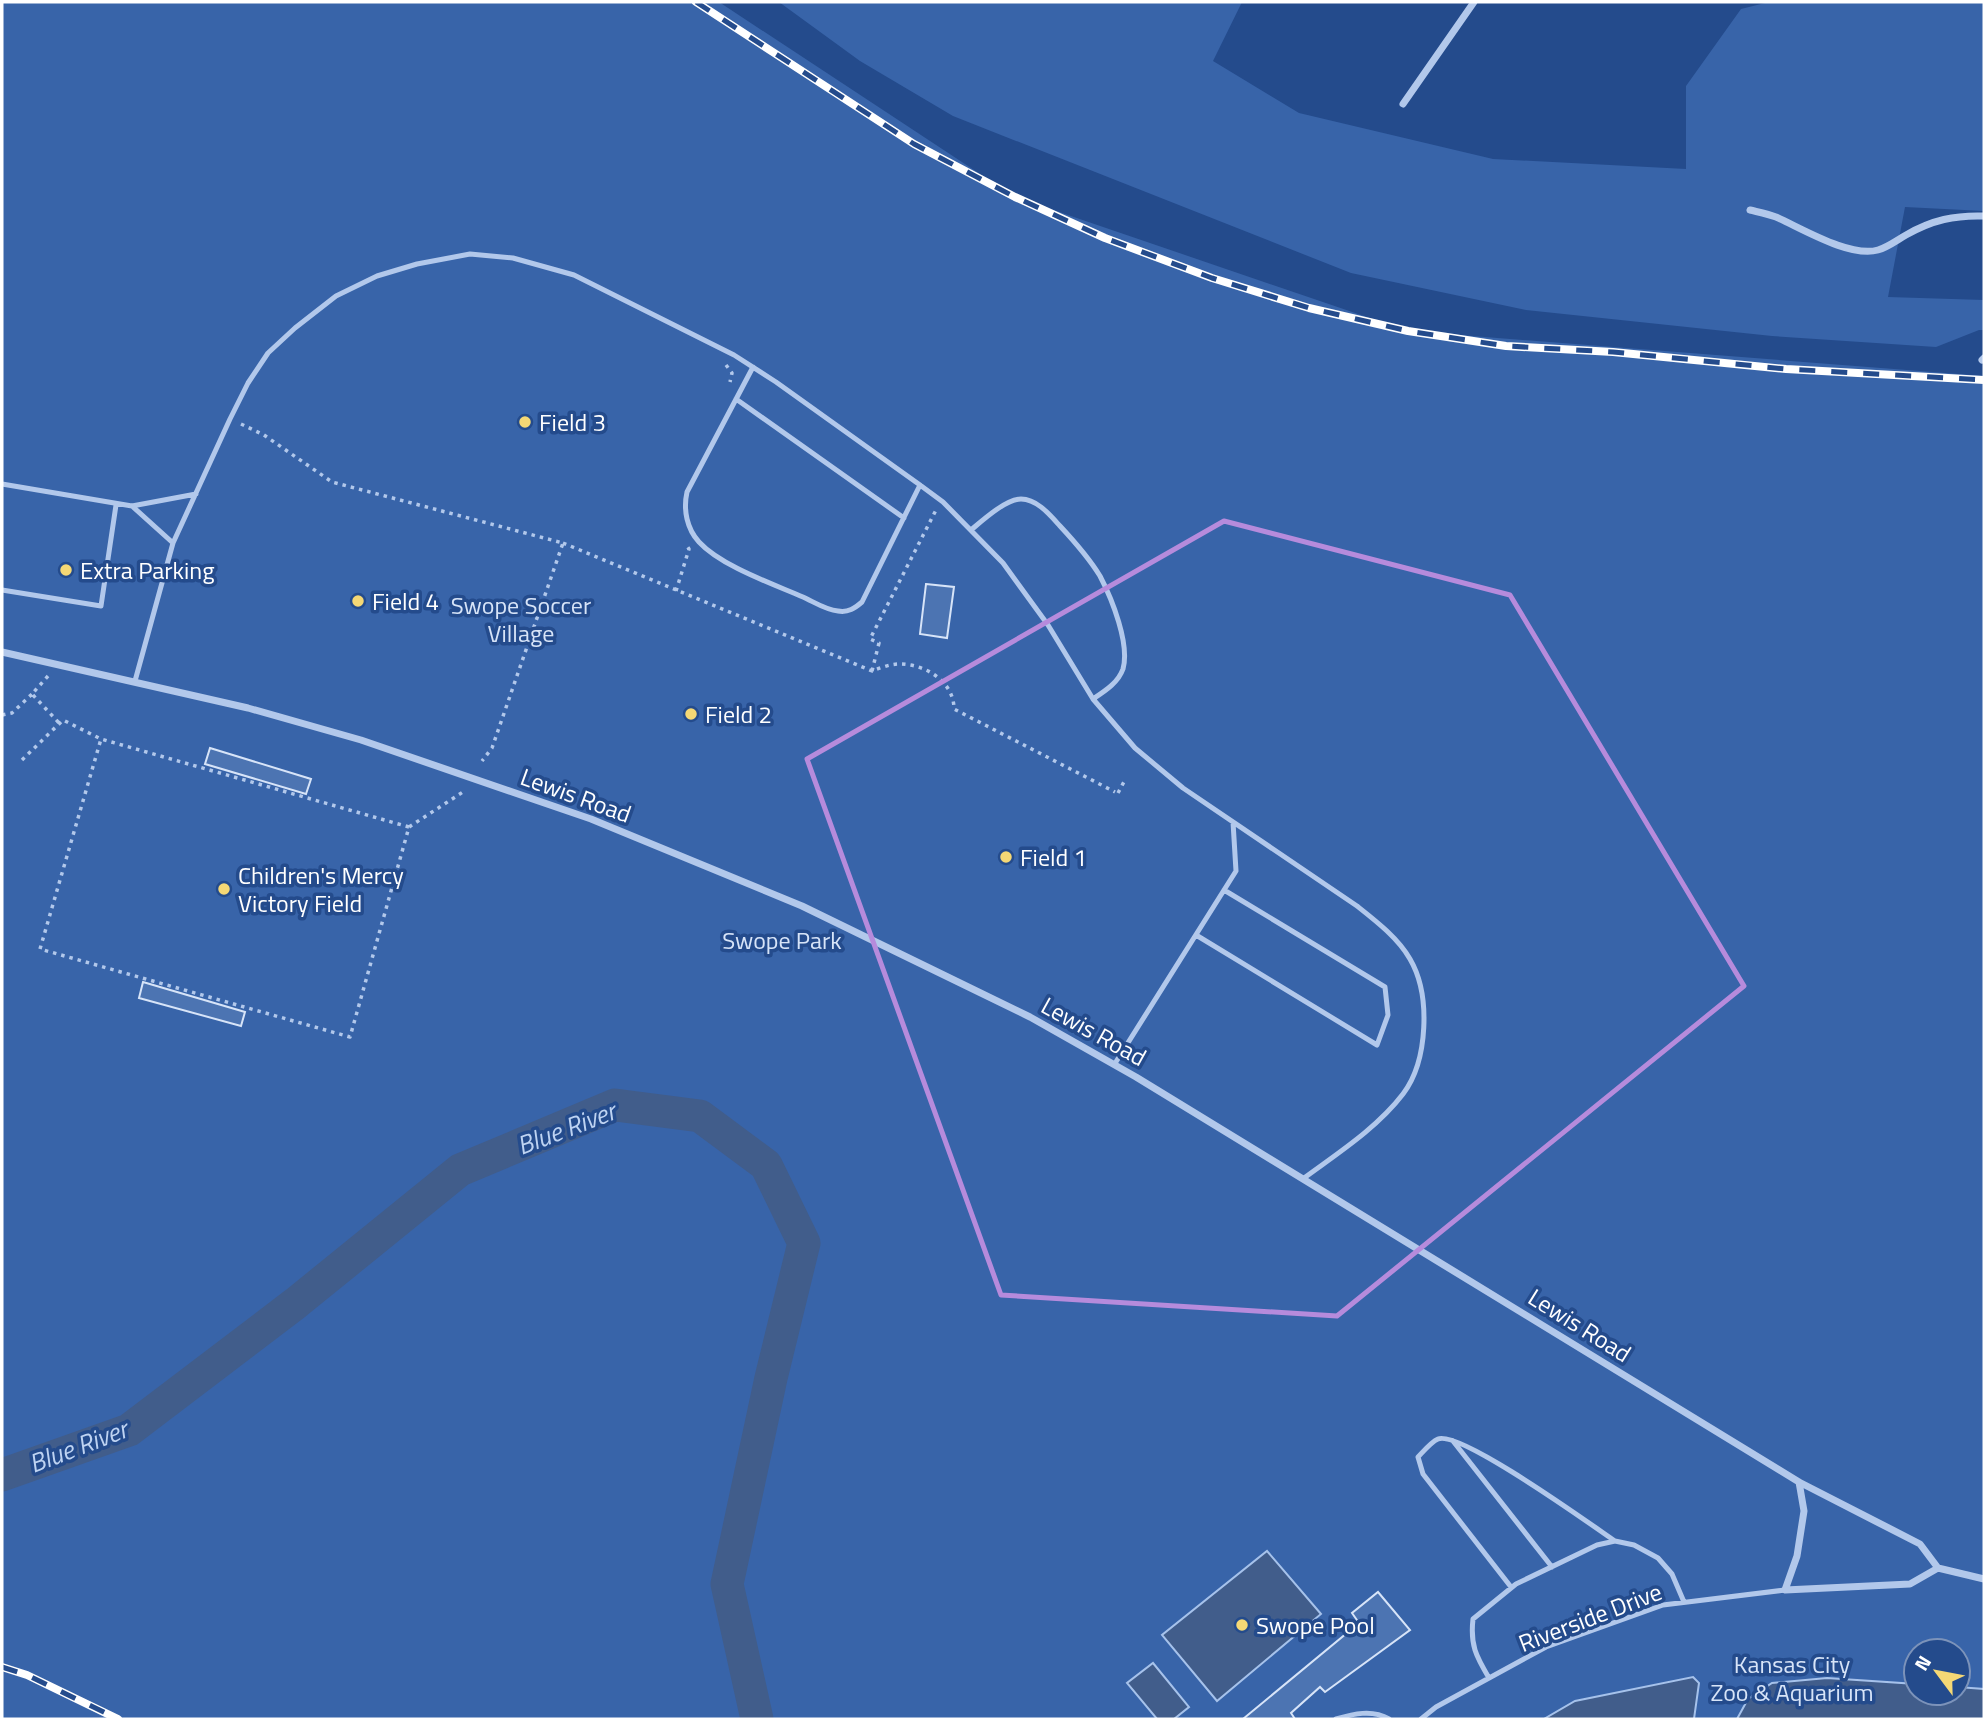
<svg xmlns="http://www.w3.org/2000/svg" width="1986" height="1721" viewBox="0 0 1986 1721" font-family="'Titillium Web',sans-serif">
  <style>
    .green { fill: #3864a9; fill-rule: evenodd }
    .water { fill: #415d8b; stroke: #a6c2eb; stroke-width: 2 }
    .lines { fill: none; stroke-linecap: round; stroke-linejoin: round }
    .river { stroke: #415d8b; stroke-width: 33 }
    .building { fill: #4c74b2; stroke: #d7e4f8; stroke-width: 2 }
    .path { stroke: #b2c8eb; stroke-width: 3.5; stroke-dasharray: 3.5 5; stroke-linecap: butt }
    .lane { stroke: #b2c8eb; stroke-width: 5 }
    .street { stroke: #b2c8eb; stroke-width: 7 }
    .rail-casing { stroke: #fff; stroke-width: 8 }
    .rail { stroke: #244b8c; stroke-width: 5; stroke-dasharray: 16; stroke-linecap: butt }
    .marked { fill: none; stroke: #b68bdc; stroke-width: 5; stroke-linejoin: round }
    .poi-dot { fill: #f5d875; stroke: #244b8c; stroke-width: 2.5 }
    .labels { text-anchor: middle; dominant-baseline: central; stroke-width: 7; stroke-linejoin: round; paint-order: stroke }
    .poi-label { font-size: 24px; fill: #fff; stroke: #244b8c; text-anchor: start }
    .park-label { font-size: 24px; fill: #d7e4f8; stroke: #244b8c }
    .street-label { font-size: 24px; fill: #fff; stroke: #244b8c }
    .water-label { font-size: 26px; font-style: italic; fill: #bed3f2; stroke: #244b8c }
  </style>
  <rect width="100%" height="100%" fill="#244b8c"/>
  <path class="green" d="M2,2H719L1015,197L1408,331L1984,376V1719H2ZM1916,1651H1958V1693H1916Z
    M779,2H1242L1213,61L1299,113L1493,159L1686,169V86L1741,9L1769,2H1984V211L1905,207L1888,297L1984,300V330H1979L1936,347L1772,336L1526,310L1351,273L953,116L860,61Z"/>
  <path class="water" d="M1267,1551L1321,1614L1217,1701L1162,1635Z
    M1153,1663L1189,1707L1174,1719H1157L1127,1683Z
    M1693,1677L1699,1683L1694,1719H1544L1575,1701Z
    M1827,1678L1916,1684V1693H1958V1687L1984,1689V1719H1737L1748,1699L1772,1683Z"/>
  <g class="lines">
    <path class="river" d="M2,1475L129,1430L296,1303L460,1170L615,1105L700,1116L766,1165L804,1243L771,1378L727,1584L757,1719"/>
  </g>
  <path class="building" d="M926,584L954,587L947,638L920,634Z
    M210,748L311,779L306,794L205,764Z
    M143,982L245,1012L241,1026L139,998Z
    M1378,1592L1410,1630L1325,1692L1320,1687L1291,1713L1295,1719H1243L1359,1623L1352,1613Z"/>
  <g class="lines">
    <path class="path" d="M726,365L732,373L730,382
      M241,424L264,435L332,482L563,543L492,748L482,761
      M563,543L872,671C880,668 890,664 899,664C926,664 954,682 954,709L1115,792
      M676,591L689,549L687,546
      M872,671L879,643L870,639L936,510
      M48,676L32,694L60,724
      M2,715L12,713L32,694
      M22,760L63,720L101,739
      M1118,793L1126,778
      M409,827L101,739L40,949L350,1037L409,827L466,790"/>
    <path class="lane" d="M753,367L687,492C683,510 687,529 699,542C721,566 773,584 803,597C814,602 826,610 838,611C848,613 855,608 862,602L920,485
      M736,399L904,518
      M2,484L132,506L196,494
      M132,506L173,543
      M971,530C983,520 1006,499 1021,499C1037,499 1050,515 1060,526C1074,541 1089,558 1100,576C1112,599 1130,644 1123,669C1118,683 1105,691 1093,699
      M2,590L101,606L116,505
      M135,681L173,543L230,419L248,383L268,353L295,328L336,296L377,276L417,264L470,254L513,258L574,275L734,355L776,382L920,485L943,502L1003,563L1048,625L1093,699L1135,748L1183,788L1357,906C1376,921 1398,938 1410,959C1431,995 1428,1061 1403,1094C1377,1128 1338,1153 1304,1178
      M1196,935L1377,1045L1388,1015L1385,987L1224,890
      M1114,1065L1236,871L1233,822
      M1453,1441L1552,1567
      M1511,1587L1423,1474L1418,1457C1423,1452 1431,1442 1438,1439C1460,1430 1590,1524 1615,1541
      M1489,1678C1476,1656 1470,1645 1473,1619L1516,1584L1597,1545L1615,1541L1634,1545L1658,1558L1672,1574L1684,1602
      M1336,1719C1353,1714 1372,1709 1389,1719
      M1421,1719L1436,1707L1546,1647L1663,1605L1785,1590"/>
    <path class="street" d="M1403,104L1474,2
      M1750,210C1758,212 1768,214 1776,217C1801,228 1850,258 1878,250C1888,247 1897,240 1906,235C1932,220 1955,215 1984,216
      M1982,360L1984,358
      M2,652L248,708L361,740L591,819L802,906L1030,1017L1136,1077L1799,1482L1920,1544L1938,1568
      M1799,1482L1804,1511L1797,1556L1785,1590L1910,1584L1938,1568
      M1938,1568L1984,1579"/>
    <g class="rail-casing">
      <path id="rail" d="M696,2L914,144L1015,197L1105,238L1212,278L1309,308L1408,331L1506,346L1613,352L1786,369L1984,380
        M2,1667L27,1675L118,1719"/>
    </g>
    <use href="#rail" class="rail"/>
  </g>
  <path class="marked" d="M1224,521L1510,595L1744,986L1337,1316L1001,1295L807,759Z"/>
  <g class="poi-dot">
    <circle cx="525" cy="422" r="7"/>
    <circle cx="66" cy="570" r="7"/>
    <circle cx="358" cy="601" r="7"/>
    <circle cx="691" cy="714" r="7"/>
    <circle cx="1006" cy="857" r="7"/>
    <circle cx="224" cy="889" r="7"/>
    <circle cx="1242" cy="1625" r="7"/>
  </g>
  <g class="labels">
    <g class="poi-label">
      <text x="539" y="422">Field 3</text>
      <text x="80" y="570">Extra Parking</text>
      <text x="372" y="601">Field 4</text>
      <text x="705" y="714">Field 2</text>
      <text x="1020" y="857">Field 1</text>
      <text x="238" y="875">Children's Mercy<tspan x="238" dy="28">Victory Field</tspan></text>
      <text x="1256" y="1625">Swope Pool</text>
    </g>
    <g class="park-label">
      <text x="521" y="605">Swope Soccer<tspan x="521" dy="28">Village</tspan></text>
      <text x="782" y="940">Swope Park</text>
      <text x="1792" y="1664">Kansas City<tspan x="1792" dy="28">Zoo &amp; Aquarium</tspan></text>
    </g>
    <g class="street-label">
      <text transform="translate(576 795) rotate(20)">Lewis Road</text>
      <text transform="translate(1094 1031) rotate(29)">Lewis Road</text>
      <text transform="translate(1580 1325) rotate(32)">Lewis Road</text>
      <text transform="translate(1590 1617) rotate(-21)">Riverside Drive</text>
    </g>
    <g class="water-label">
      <text transform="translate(566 1128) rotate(-21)">Blue River</text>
      <text transform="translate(78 1446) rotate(-21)">Blue River</text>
    </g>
  </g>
  <rect width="1986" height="1721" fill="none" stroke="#ffffff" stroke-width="7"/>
  <g transform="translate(1937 1672) rotate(302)"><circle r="33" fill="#244b8c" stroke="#7c93ba" stroke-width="2"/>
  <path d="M0-5L12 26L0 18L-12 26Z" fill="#f5d875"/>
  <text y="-10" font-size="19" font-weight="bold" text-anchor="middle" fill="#ffffff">N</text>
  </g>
</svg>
